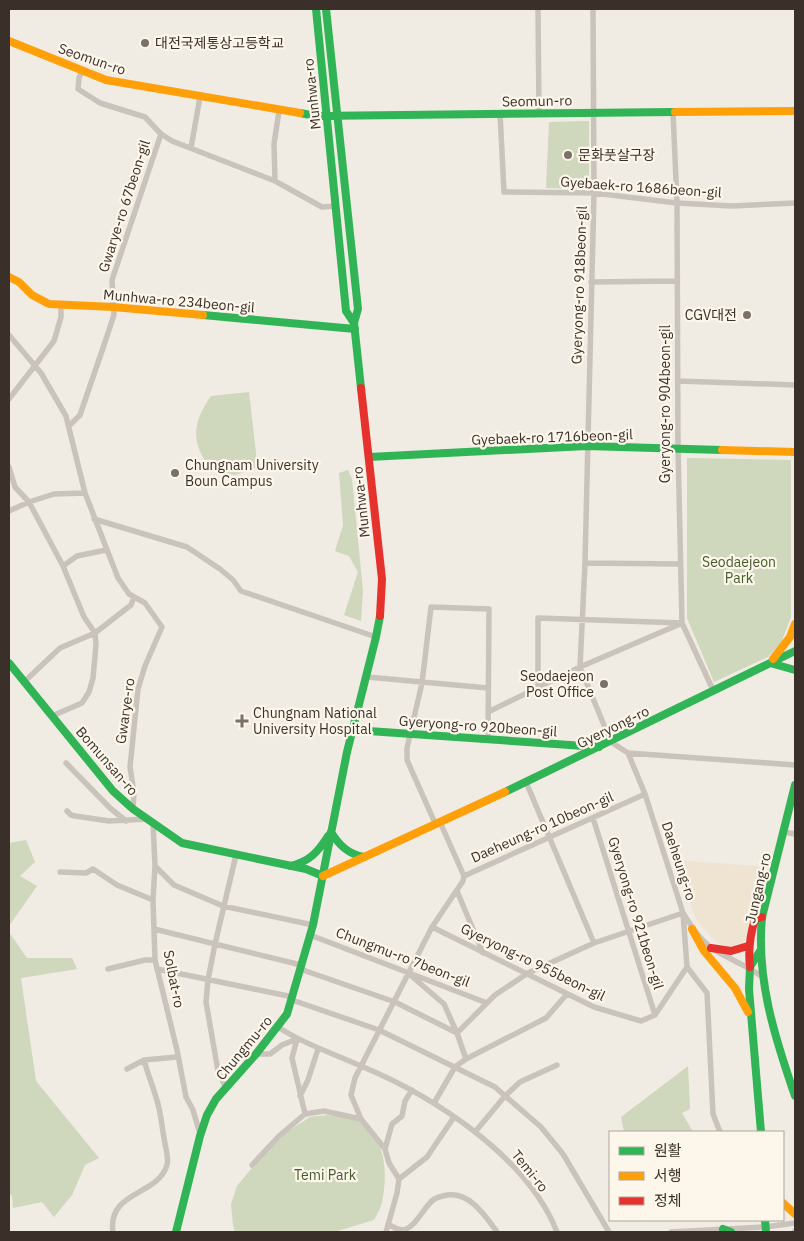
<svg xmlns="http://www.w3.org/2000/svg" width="804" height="1241" viewBox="0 0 804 1241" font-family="'IBM Plex Sans','Noto Sans KR',sans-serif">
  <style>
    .green { fill: #cfd7bc }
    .plaza { fill: #efe4d2 }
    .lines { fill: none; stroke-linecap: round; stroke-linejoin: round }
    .street { stroke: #c9c3bc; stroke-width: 5.5 }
    .fast { stroke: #30b455; stroke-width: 8 }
    .slow { stroke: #ff9f0a; stroke-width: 8 }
    .jam { stroke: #e5322d; stroke-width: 8 }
    .poi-dot { fill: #7a716a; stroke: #fcf6eb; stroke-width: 2 }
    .labels { text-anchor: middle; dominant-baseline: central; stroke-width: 4.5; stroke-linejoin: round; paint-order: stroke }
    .poi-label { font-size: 14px; fill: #3b3029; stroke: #fcf6eb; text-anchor: start }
    .street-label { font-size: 14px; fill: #3b3029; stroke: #fcf6eb }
    .park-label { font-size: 14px; fill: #455c2a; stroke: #fcf6eb }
  </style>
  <rect width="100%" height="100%" fill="#f0ebe3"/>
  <path class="green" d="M589,121V189L546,188L549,122Z
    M249,392L256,453V468L235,475L212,471C191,443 191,425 211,396Z
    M687,458L791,460V617L781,643L768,657L714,682L687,618Z
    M348,470L352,479L363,591L361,621L344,615L358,572L349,556L335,551L343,525L339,473Z
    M26,840L35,862L20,876L37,886L9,926V843Z
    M9,932L27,958H72L77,969L21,978L36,1081L99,1158L85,1165L72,1195L54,1217L42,1202L13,1208L12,1196L9,1193Z
    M688,1066L690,1109L682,1113L693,1132H624L621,1117Z
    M328,1115C337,1117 350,1117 359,1121C386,1135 388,1175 382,1202C381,1208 377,1214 374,1220L334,1232H235L233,1225L231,1204L237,1186L266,1151L287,1132L310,1117Z"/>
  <path class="plaza" d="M676,860L758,866L762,871L746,939L742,944L734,947H728L720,944L710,936L697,921L676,869Z"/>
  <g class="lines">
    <path class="street" d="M538,9L539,113
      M593,9L594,193L585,563L580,667L611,742L628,753L645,794L683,913C691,926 700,940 713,949C730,960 747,965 764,978
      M82,71L79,78L78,89L100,103L145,117L161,134L172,141L275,181L322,207L336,206
      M673,112L677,203L678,448L682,623L713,690
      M500,113L504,192L594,193L677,203L732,206L795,203
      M191,148L200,97
      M275,181L274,144L279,111
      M591,282L676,281
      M9,335L41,373L66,416L85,493L118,578L129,594L145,603L162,627L145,666L138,689L130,767L134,793L133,809
      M678,381L795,385
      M9,399L54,341L61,317V306
      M69,426L80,415L104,345L114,315L112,280L161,134
      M9,467L15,487L29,502L63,566L84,617L95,633L96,645L93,678L89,692L82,703L52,716
      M9,511L29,502L54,494L85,493
      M94,519L187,547L220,569L233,580L241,591L376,637
      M585,563L680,564
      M63,566L77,556L106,550
      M367,677L488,688
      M24,682L60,648L95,633L131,605L134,597
      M538,688V618L682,623
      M490,711L580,667L680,624
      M628,753L795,765
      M66,763L110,808L126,821
      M526,782L594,943
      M67,811L71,815L75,816L109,821L148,819
      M593,818L655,1015
      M440,822L464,876
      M153,823L155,866L153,900L155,960L177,1050L186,1097L193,1110L200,1134
      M435,823L407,760V748L422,683L431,607L489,609L488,740
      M784,832L795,834
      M155,866L174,885L223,906L313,925
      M60,872L86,873L93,869L117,885L153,900
      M457,891L483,953
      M432,927L594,1007L641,1021L655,1015L687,967
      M154,929L301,965
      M310,935L487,1003
      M108,969L145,960H155
      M157,969L293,997
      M300,969L395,1002L457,1033L466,1059
      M408,973L444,1004L457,1033L495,995L528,973L594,943L683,913L687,967L707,993L713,1114L720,1132
      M292,1000L379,1030L495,1087L541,1127L563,1154L609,1232
      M278,1027C304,1044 332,1053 361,1066C433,1096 527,1156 557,1232
      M297,1039L292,1058L305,1114
      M256,1054H270L282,1045L297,1039
      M127,1069L144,1060L177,1057
      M226,1088L218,1071L206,1002L208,980L215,944L236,855
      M300,1096L308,1080L318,1049
      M434,1103L455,1067L466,1059L546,1018L567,994
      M361,1119L351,1095L355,1078L432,927L463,881L464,876L645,794
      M475,1132L505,1096L520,1082L557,1065
      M385,1149L392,1124L402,1116L405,1101L412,1090
      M252,1165L279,1136L305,1114L324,1111L361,1119L385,1149L389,1163L399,1179
      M388,1224C393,1227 400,1232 406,1229C416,1225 422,1211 430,1203C433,1199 438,1197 443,1196C468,1189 485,1215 497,1232
      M113,1232C107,1191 158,1196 167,1165C169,1157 165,1146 164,1138C162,1127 161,1115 158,1104C154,1089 148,1075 144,1060
      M386,1232L397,1193L399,1179L427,1157L454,1117
      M671,1232L765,1227L795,1223
      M794,1232L795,1231"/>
    <path class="fast" d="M316,9L346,311L354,323L361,388
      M326,9L358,309L354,323
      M300,113L316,116L675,112
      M203,315L355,329
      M369,457L586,446L722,450
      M9,663L113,791L133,809L182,843L306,869L323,876
      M770,663L795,670
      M354,730L599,747
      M795,785L762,917C756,979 775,1038 795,1096
      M505,792L795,651
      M331,832C339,845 348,854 364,857
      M290,866C309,862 318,852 328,836
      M760,951L750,967L749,989L761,1132
      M765,1220L766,1232
      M723,1229L731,1232
      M176,1232L200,1136L207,1115L216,1099L256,1054L287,1014L313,925L347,752L376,637L380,616"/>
    <path class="slow" d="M9,41L106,80L300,113
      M675,112L795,111
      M9,277L19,282L32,295L49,304L113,307L203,315
      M722,450L795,452
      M773,659L790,637L795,624
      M323,876L505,792
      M692,929L704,951L735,988L748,1012
      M783,1203L795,1214"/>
    <path class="jam" d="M361,388L382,579L380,616
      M711,948L731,951L748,946
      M750,967C748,950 750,935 755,919L762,917"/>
  </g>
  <g class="poi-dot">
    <circle cx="145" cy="43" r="5"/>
    <circle cx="568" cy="155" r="5"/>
    <circle cx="747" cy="315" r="5"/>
    <circle cx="175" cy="473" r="5"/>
    <circle cx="604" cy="684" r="5"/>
    <path d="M239.5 713.5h5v5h5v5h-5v5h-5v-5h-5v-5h5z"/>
  </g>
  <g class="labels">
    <g class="poi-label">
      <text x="155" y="43">대전국제통상고등학교</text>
      <text x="578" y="155">문화풋살구장</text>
      <text x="737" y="315" text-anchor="end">CGV대전</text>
      <text x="185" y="465">Chungnam University<tspan x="185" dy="16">Boun Campus</tspan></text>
      <text x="594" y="676" text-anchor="end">Seodaejeon<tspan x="594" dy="16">Post Office</tspan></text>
      <text x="253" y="713">Chungnam National<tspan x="253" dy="16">University Hospital</tspan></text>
    </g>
    <g class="street-label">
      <text transform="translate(92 59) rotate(19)">Seomun-ro</text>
      <text transform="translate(312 94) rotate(-96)">Munhwa-ro</text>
      <text transform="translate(537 101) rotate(-1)">Seomun-ro</text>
      <text transform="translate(641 187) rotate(4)">Gyebaek-ro 1686beon-gil</text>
      <text transform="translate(124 206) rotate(-72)">Gwarye-ro 67beon-gil</text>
      <text transform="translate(579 285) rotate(-88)">Gyeryong-ro 918beon-gil</text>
      <text transform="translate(179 301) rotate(5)">Munhwa-ro 234beon-gil</text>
      <text transform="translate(665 404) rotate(-90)">Gyeryong-ro 904beon-gil</text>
      <text transform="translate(552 437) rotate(-2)">Gyebaek-ro 1716beon-gil</text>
      <text transform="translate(361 502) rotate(-96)">Munhwa-ro</text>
      <text transform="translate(125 711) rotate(-82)">Gwarye-ro</text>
      <text transform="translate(478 726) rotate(4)">Gyeryong-ro 920beon-gil</text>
      <text transform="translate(613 727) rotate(-26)">Gyeryong-ro</text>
      <text transform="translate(107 761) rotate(49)">Bomunsan-ro</text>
      <text transform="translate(542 827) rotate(-24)">Daeheung-ro 10beon-gil</text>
      <text transform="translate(679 861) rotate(72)">Daeheung-ro</text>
      <text transform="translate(758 888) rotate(-77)">Jungang-ro</text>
      <text transform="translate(636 913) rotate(73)">Gyeryong-ro 921beon-gil</text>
      <text transform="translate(403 957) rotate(21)">Chungmu-ro 7beon-gil</text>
      <text transform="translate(533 962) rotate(26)">Gyeryong-ro 955beon-gil</text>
      <text transform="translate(174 979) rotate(79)">Solbat-ro</text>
      <text transform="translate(244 1048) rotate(-50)">Chungmu-ro</text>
      <text transform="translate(530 1171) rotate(51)">Temi-ro</text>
    </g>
    <g class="park-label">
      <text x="739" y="562">Seodaejeon<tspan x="739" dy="16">Park</tspan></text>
      <text x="325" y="1175">Temi Park</text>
    </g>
  </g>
  <rect width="804" height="1241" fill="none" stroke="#3b3029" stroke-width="20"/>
  <rect x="609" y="1131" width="175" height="90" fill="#fcf6eb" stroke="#afa79d"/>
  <rect x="619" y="1147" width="25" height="8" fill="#30b455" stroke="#afa79d"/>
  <text x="654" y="1156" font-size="15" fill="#3b3029">원활</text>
  <rect x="619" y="1172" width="25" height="8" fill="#ff9f0a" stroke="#afa79d"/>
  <text x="654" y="1181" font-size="15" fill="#3b3029">서행</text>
  <rect x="619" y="1197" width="25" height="8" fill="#e5322d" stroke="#afa79d"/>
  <text x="654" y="1206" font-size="15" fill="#3b3029">정체</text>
</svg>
